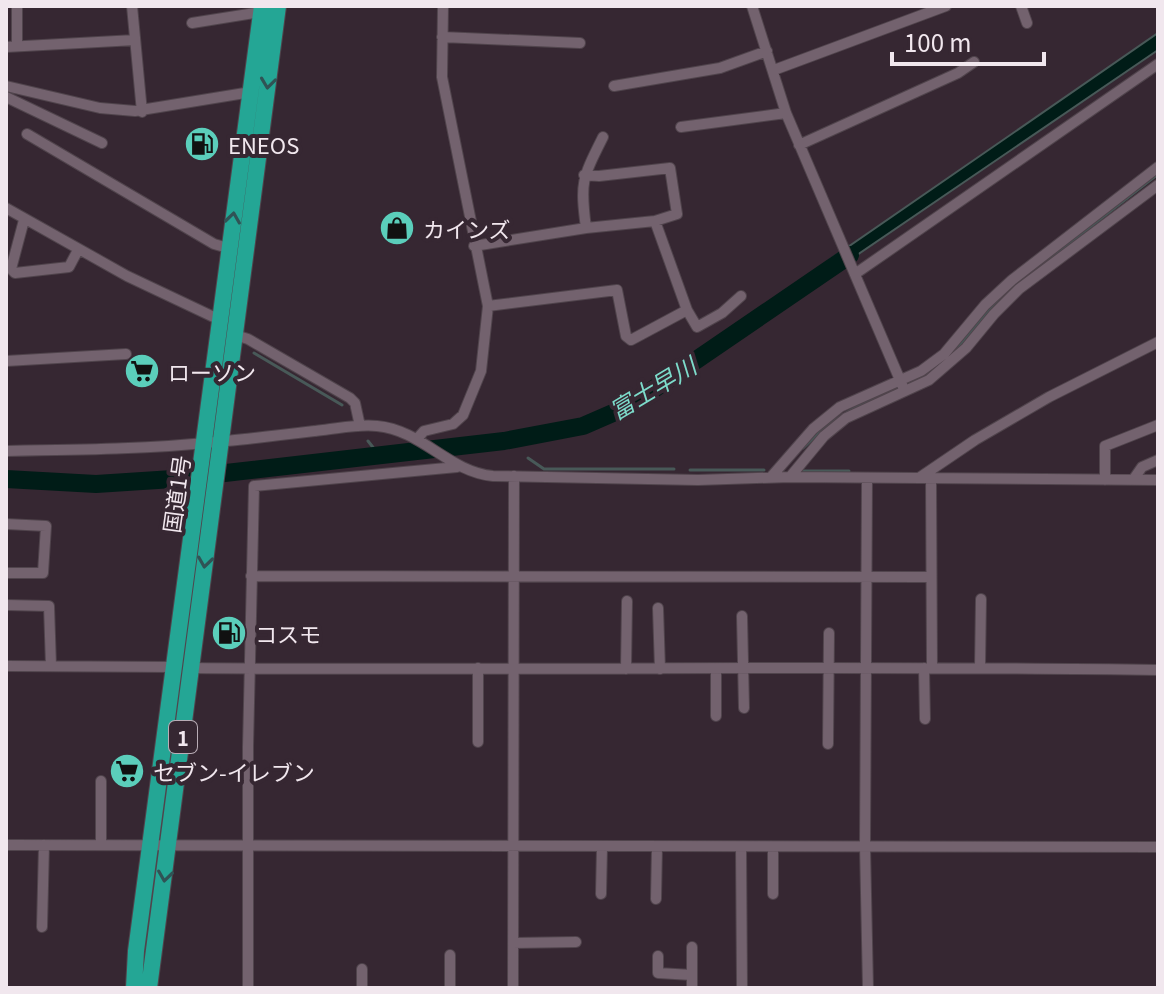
<svg xmlns="http://www.w3.org/2000/svg" width="1164" height="994" viewBox="0 0 1164 994" font-family="Georgia,'Noto Sans JP',serif">
  <style>
    .water { fill: #001c17; stroke: #485958; stroke-width: 2 }
    .lines { fill: none; stroke-linecap: round; stroke-linejoin: round }
    .stream { stroke: #485958; stroke-width: 3 }
    .river { stroke: #001c17; stroke-width: 18 }
    .minor-casing { stroke: #50444c; stroke-width: 12 }
    .highway-casing { stroke: #50444c; stroke-width: 18 }
    .minor { stroke: #73626e; stroke-width: 10 }
    .highway { stroke: #24a695; stroke-width: 16 }
    .oneway { stroke: #305355 }
    .labels { text-anchor: middle; dominant-baseline: central; stroke-width: 8; stroke-linejoin: round; paint-order: stroke }
    .shield { fill: #362732; stroke: #b9adb6; stroke-width: 2 }
    .shield-label { font-size: 20px; font-weight: bold; fill: #f1e7ee }
    .poi-label { font-size: 22px; fill: #f1e7ee; stroke: #362732; text-anchor: start }
    .street-label { font-size: 22px; fill: #f1e7ee; stroke: #362732 }
    .water-label { font-size: 24px; font-style: italic; fill: #7ddccb; stroke: #362732 }
  </style>
  <rect width="100%" height="100%" fill="#362732"/>
  <path class="water" d="M1158,33V50L835,270L829,260Z"/>
  <g class="lines">
    <path class="stream" d="M254,353L342,405
      M953,353L993,305L1009,290L1158,174
      M911,383L941,363
      M368,441L379,455
      M803,448C833,417 858,405 897,389
      M528,458L544,469H674
      M690,470H764
      M800,471H849"/>
    <path class="river" d="M6,479L96,484L173,479L504,441L583,426L629,406L850,255"/>
    <g class="minor-casing">
      <path id="minor" d="M17,6V46
        M132,6L142,112
        M752,6L786,113L903,387
        M1021,6L1027,23
        M192,23L261,12
        M442,37L580,43
        M6,47L135,40
        M774,70L946,6
        M6,86L100,108L135,111L251,92
        M614,86L720,68L767,51
        M6,97L102,143
        M681,127L786,113
        M27,134L214,244L228,248
        M799,145L958,73L974,62
        M6,208L127,276L220,320
        M24,220L11,269L15,273L69,267L78,250
        M655,221L687,310L697,327L722,313L741,296
        M586,228C580,182 582,179 603,137
        M474,246L586,228L655,221L677,214L670,168L599,176L584,175
        M855,274L1158,64
        M488,306L617,290L626,336L631,340L687,310
        M235,335L248,339L350,398L355,403L360,426
        M6,361L126,354
        M417,439L424,431L453,424L463,415L481,371L488,306L442,77L443,6
        M6,451C79,450 153,449 226,441C258,438 290,434 323,430C341,428 359,424 377,426C422,430 449,472 493,476L698,480L790,477L1158,480
        M771,477L813,429L840,407L921,371L944,354L985,305L1012,280L1158,167
        M790,477L824,436L846,418L929,380L966,348L994,314L1019,289L1158,185
        M919,478L975,440L1049,397L1158,342
        M867,479L865,846L868,988
        M931,479L932,668
        M1105,480V446L1158,425
        M1133,480L1142,467L1158,460
        M6,524L46,526L43,573H6
        M251,576L931,577
        M6,605L49,606L51,666
        M658,608L660,669
        M742,616L744,708
        M6,666L176,667
        M980,667L981,599
        M191,668C513,671 836,665 1158,670
        M924,668L925,719
        M626,669L627,601
        M716,669V716
        M478,742V668
        M828,744L829,633
        M101,781V845
        M6,845L1158,847
        M741,847L742,988
        M601,894L602,847
        M773,894V847
        M656,899L657,847
        M42,927L44,845
        M513,943L576,942
        M450,955V988
        M658,956V973L692,975
        M362,969V988
        M248,988V747L254,486L457,467
        M513,988L514,476
        M692,988V947"/>
    </g>
    <g class="highway-casing">
      <path id="highway" d="M134,988L136,951L262,6
        M149,988L278,6"/>
    </g>
    <use href="#minor" class="minor"/>
    <use href="#highway" class="highway"/>
  </g>
  <defs><path id="oneway-chevron" d="M-2-3.5L2.5 0L-2 3.5" fill="none" stroke-width="1.6" stroke-linecap="round" stroke-linejoin="round" transform="scale(2)"/></defs>
  <g class="oneway">
    <use href="#oneway-chevron" transform="translate(268 83) rotate(97)"/>
    <use href="#oneway-chevron" transform="translate(233 218) rotate(-82)"/>
    <use href="#oneway-chevron" transform="translate(205 562) rotate(98)"/>
    <use href="#oneway-chevron" transform="translate(165 876) rotate(98)"/>
  </g>
  <defs>
    <g id="fuel-disc" transform="scale(1.8)"><circle r="9.5" fill="#5bcebb" stroke="#362732"/><path d="M-5.5-6h7V0h2V4h1.3V-2.5L3-4.5l.8-.8L6-3V5H2.5V1h-1V6h-7ZM-4.2-4.7v3.2H.2V-4.7Z" fill="#111"/></g>
    <g id="shop-disc" transform="scale(1.8)"><circle r="9.5" fill="#5bcebb" stroke="#362732"/><path d="M-5-2.5h2.3a2.7 3.5 0 0 1 5.4 0H5L5.5 6h-11ZM-1.5-2.5h3a1.5 2.3 0 0 0-3 0Z" fill="#111"/></g>
    <g id="supermarket-disc" transform="scale(1.8)"><circle r="9.5" fill="#5bcebb" stroke="#362732"/><path d="M-6-5.5h2.5l.6 2H6L4.5 2H-2.5L-4.4-4H-6ZM-1.5 3.2a1.3 1.3 0 1 0 .1 0ZM3 3.2a1.3 1.3 0 1 0 .1 0Z" fill="#111"/></g>
  </defs>
  <g fill-rule="evenodd">
    <use href="#fuel-disc" x="202" y="144"/>
    <use href="#shop-disc" x="397" y="228"/>
    <use href="#supermarket-disc" x="142" y="371"/>
    <use href="#fuel-disc" x="229" y="633"/>
    <use href="#supermarket-disc" x="127" y="771"/>
  </g>
  <g class="labels">
    <rect class="shield" x="169" y="721" width="28" height="32" rx="6"/>
    <g class="shield-label">
      <text x="183" y="737">1</text>
    </g>
    <g class="poi-label">
      <text x="228" y="144">ENEOS</text>
      <text x="423" y="228">カインズ</text>
      <text x="168" y="371">ローソン</text>
      <text x="255" y="633">コスモ</text>
      <text x="153" y="771">セブン-イレブン</text>
    </g>
    <g class="street-label">
      <text transform="translate(175 494) rotate(-82)">国道1号</text>
    </g>
    <g class="water-label">
      <text transform="translate(652 387) rotate(-31)">富士早川</text>
    </g>
  </g>
  <rect width="1164" height="994" fill="none" stroke="#f1e7ee" stroke-width="16"/>
  <path d="M892 52v12h152v-12" fill="none" stroke="#f1e7ee" stroke-width="4"/>
  <text x="904" y="52" font-size="24" fill="#f1e7ee" stroke="#362732" stroke-width="6" paint-order="stroke">100 m</text>
</svg>
